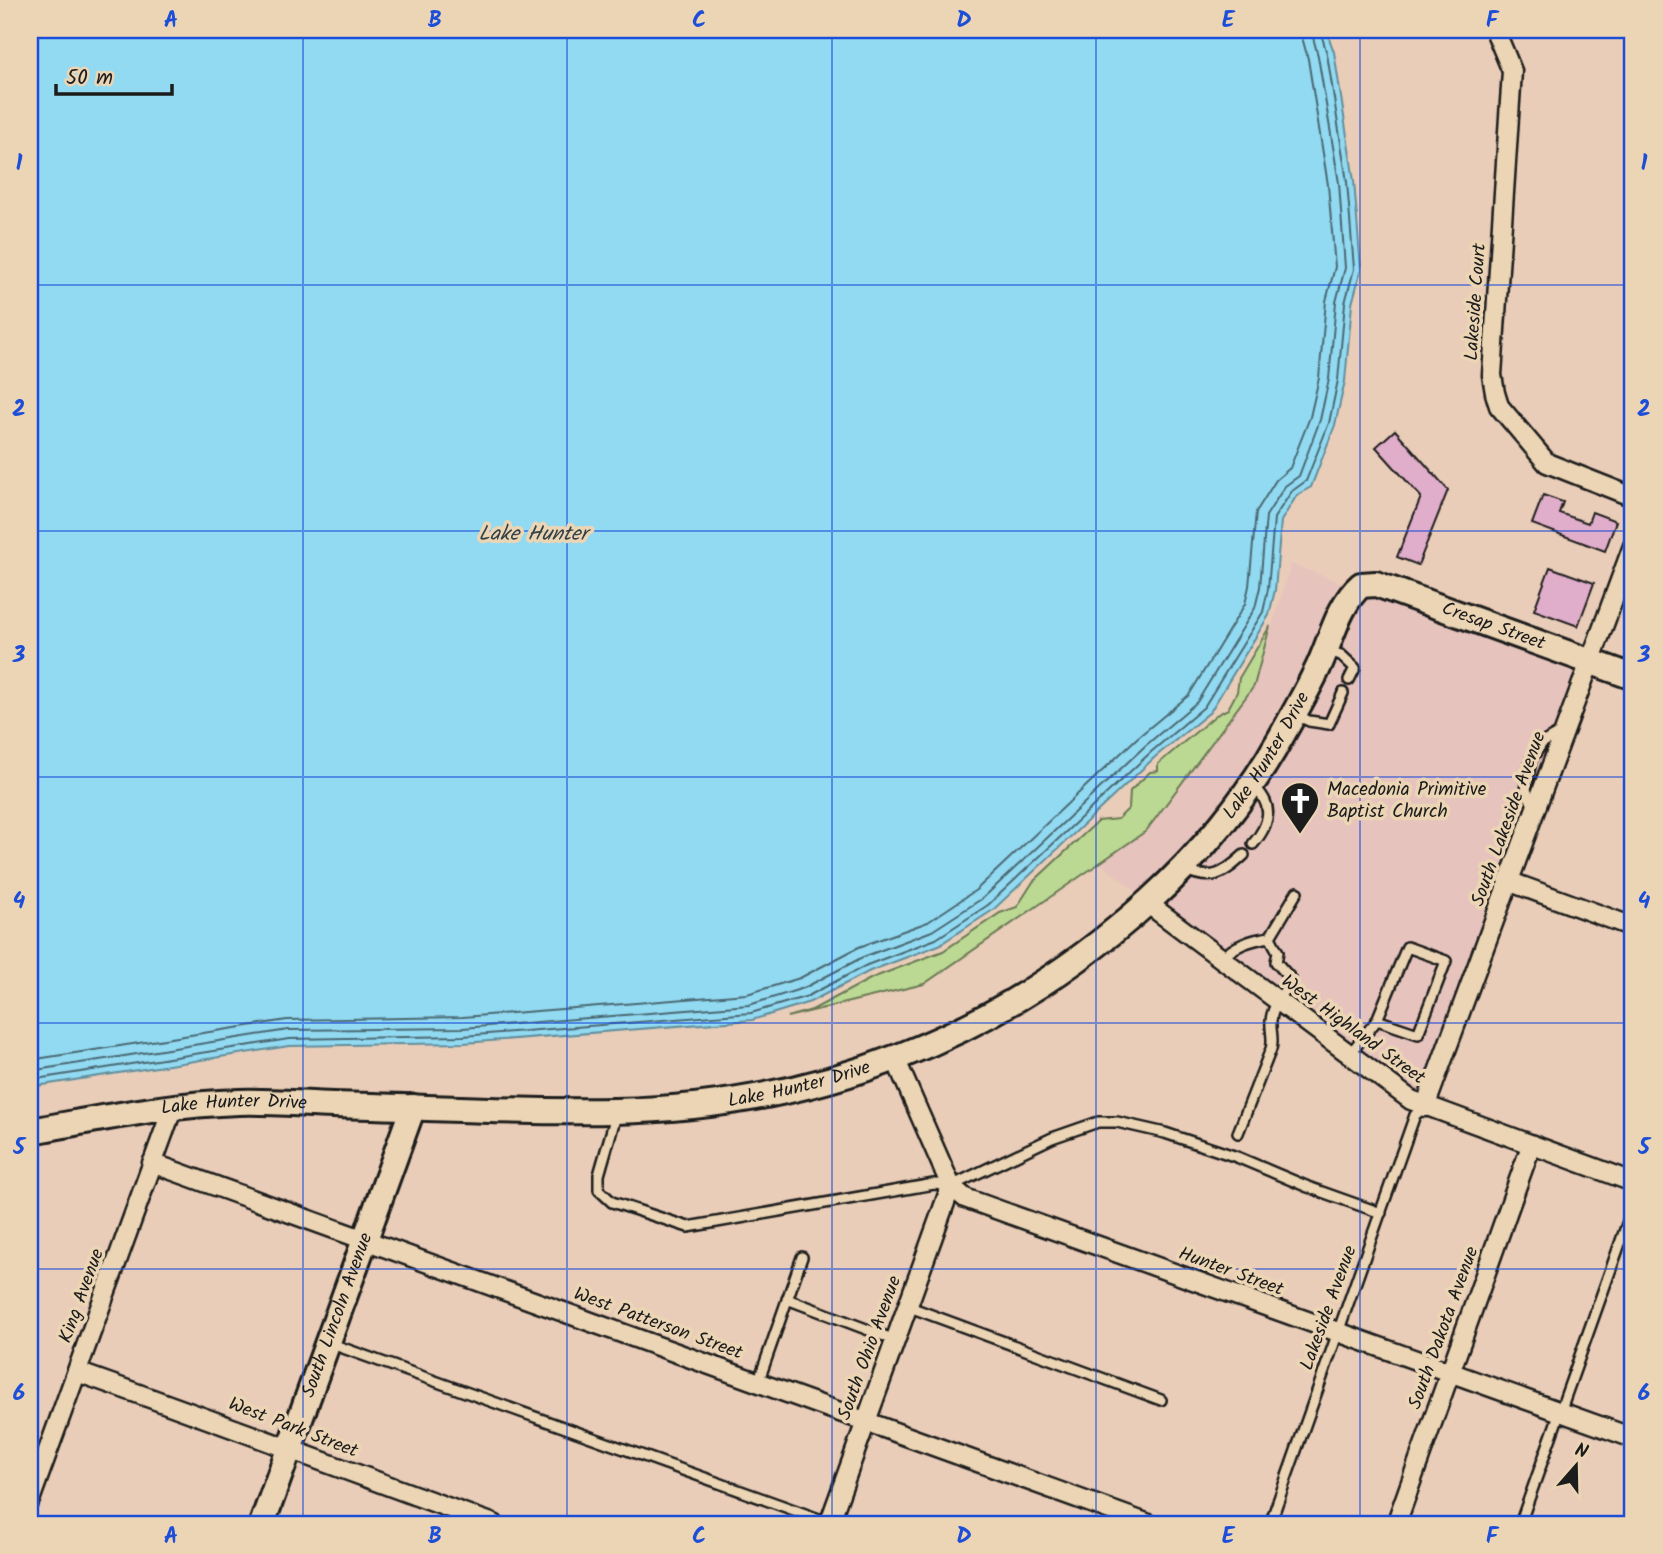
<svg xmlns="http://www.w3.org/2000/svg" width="1663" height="1554" viewBox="0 0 1663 1554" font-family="Kalam,sans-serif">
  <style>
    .built { fill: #e6c3bd }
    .green { fill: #bbd992; stroke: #6c7a57; stroke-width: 2 }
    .water { fill: #91daf2; stroke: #628e9c; stroke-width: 2 }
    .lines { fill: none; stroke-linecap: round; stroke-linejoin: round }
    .shore { stroke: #4b6872; stroke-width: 2 }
    .building { fill: #e0adca; stroke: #1c1c1c; stroke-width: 2 }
    .lane-casing { stroke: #1c1c1c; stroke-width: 14 }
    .street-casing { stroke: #1c1c1c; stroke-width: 23 }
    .secondary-casing { stroke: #1c1c1c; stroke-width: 30 }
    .lane { stroke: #ebd5b4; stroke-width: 9 }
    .street { stroke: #ebd5b4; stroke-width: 18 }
    .secondary { stroke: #ebd5b4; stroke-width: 24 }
    .grid { fill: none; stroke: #1d4ed8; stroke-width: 2; stroke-opacity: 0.55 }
    .labels { text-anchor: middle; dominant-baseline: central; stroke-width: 7; stroke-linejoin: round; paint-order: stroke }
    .street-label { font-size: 19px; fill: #1c1c1c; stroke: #ebd5b4 }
    .poi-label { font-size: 19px; fill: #1c1c1c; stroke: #ebd5b4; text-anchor: start }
    .water-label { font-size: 21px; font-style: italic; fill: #334247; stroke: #ebd5b4 }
    .neatline { fill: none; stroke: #1d4ed8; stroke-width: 2.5 }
    .grid-label { font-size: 23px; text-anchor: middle; font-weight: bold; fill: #1d4ed8 }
  </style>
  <rect width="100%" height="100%" fill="#e9cdb8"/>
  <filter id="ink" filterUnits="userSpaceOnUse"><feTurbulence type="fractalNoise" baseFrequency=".0143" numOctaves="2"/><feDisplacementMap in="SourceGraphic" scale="14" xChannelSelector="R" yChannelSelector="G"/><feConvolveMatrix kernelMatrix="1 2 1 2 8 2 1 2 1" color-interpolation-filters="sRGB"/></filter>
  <g filter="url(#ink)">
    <path class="built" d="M1291,564L1348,585L1293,702L1214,819L1142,896L1100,863L1146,831L1254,686Z
      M1367,593L1575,670L1577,675L1529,804L1494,885L1468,968L1422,1095L1331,1031L1160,902L1180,883L1353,608Z"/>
    <path class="green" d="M1270,626L1254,686L1146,831L924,984L787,1017L812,1010L872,978L943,951L1000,913L1017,907L1033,882L1098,821L1118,819L1129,808L1130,791L1150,772L1158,771V764L1216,715L1228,709L1237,692L1239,678Z"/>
    <path class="water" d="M30,30H1326L1334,52L1354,181L1361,270L1352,304L1345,381L1335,425L1311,487L1297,495L1281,521L1275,590L1269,615L1210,712L1155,757L993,910L939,945L870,971L810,1002L752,1020L464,1043L289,1046L30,1087Z"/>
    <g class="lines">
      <path class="shore" d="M30,1060L287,1020L463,1017L747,994L800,978L859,947L928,922L976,890L1137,738L1189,695L1245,604L1249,586L1256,512L1276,480L1290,468L1310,417L1319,378L1326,301L1335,267L1328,185L1308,59L1300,30
        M30,1071L288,1030L463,1028L749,1005L804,988L863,957L932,931L983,898L1145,746L1197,702L1255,608L1260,587L1266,516L1285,486L1299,476L1320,420L1329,379L1336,302L1345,268L1339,183L1318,56L1311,30
        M30,1080L289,1039L463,1036L751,1013L808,996L867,965L936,939L988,905L1151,752L1204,707L1263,612L1268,589L1274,518L1292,491L1306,481L1329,423L1338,380L1345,303L1354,269L1347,182L1327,54L1320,30"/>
    </g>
    <path class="building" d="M1395,430L1448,490L1418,565L1397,557L1421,497L1376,447Z
      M1543,495L1563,502L1559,513L1588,523L1592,512L1616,521L1605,551L1532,524Z
      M1550,567L1594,583L1578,626L1534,610Z"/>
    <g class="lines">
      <g class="lane-casing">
        <path id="lane" d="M1328,651L1341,655L1355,668L1349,680
          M1296,715L1309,721L1329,724L1343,693
          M1534,807L1526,790L1531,760L1542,743L1563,731
          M1253,844C1270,824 1275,805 1253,786
          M1183,869C1212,882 1222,875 1244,855
          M1270,937L1297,892
          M1220,959C1236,945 1250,940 1270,937
          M1349,1055L1377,1020L1407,947L1446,961L1418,1034L1377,1020
          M617,1112L599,1175V1190L612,1202L688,1227L934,1184L951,1186L1052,1138L1098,1122H1117L1165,1133L1237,1157L1308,1187L1381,1213
          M1238,1133L1271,1049C1274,1039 1270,1031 1271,1021C1272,1005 1285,993 1291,979L1276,962L1278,952L1270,937
          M787,1299L895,1340
          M907,1306L1161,1400
          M329,1343L833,1524
          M758,1383L802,1257
          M1270,1524L1415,1115L1425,1107
          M1520,1524L1633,1207"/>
      </g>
      <g class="street-casing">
        <path id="street" d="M1497,35L1512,71L1492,375L1495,393L1499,406L1547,463L1633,497
          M1508,881L1633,927
          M1147,903L1411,1100L1633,1182
          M895,1058L951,1186L965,1198L1633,1438
          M1425,1107L1633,546
          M152,1163L1149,1524
          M77,1372C217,1421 354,1474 494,1524
          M30,1500L173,1107
          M829,1524L951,1186
          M1396,1524L1531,1146"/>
      </g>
      <g class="secondary-casing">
        <g id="secondary">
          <path id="s1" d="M30,1131C99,1119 169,1104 239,1102C270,1101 302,1104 333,1105C427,1107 521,1113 615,1111C817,1107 999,1037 1149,901C1200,855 1248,797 1281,737C1294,714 1307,691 1318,668C1331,641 1338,605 1361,585L1376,584L1633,677"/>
          <path id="s2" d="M262,1524L413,1107"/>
        </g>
      </g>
      <use href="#lane" class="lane"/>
      <use href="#street" class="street"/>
      <use href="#secondary" class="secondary"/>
    </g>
  </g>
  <path class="grid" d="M303,30V1524M567,30V1524M832,30V1524M1096,30V1524M1360,30V1524M30,285H1633M30,531H1633M30,777H1633M30,1023H1633M30,1269H1633"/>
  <defs>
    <g id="church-pin" transform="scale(2.0125)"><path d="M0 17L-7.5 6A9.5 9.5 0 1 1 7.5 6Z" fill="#1c1c1c" stroke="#ebd5b4"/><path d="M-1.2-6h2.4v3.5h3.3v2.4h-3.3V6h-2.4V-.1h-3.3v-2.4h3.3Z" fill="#fff"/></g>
  </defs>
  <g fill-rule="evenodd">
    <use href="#church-pin" x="1300" y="801"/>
  </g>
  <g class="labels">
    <g class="street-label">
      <text transform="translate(1476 302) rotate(-86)">Lakeside Court</text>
      <text stroke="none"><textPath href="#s1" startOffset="1698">Cresap Street</textPath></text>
      <text stroke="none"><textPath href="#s1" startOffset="1362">Lake Hunter Drive</textPath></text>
      <text transform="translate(1509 819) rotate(-70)">South Lakeside Avenue</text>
      <text transform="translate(1353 1030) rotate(36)">West Highland Street</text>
      <text stroke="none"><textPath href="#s1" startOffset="774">Lake Hunter Drive</textPath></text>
      <text stroke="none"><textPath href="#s1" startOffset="206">Lake Hunter Drive</textPath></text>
      <text transform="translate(1231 1272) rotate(20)">Hunter Street</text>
      <text transform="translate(82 1296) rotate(-70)">King Avenue</text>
      <text transform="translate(1329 1308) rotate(-70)">Lakeside Avenue</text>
      <text stroke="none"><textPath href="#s2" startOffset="222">South Lincoln Avenue</textPath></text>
      <text transform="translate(658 1324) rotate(20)">West Patterson Street</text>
      <text transform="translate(1444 1328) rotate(-70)">South Dakota Avenue</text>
      <text transform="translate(870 1348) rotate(-70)">South Ohio Avenue</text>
      <text transform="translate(293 1428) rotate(21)">West Park Street</text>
    </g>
    <g class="poi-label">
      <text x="1327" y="790">Macedonia Primitive<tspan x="1327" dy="22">Baptist Church</tspan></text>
    </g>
    <g class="water-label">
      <text x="533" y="534">Lake Hunter</text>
    </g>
  </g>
  <rect width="1663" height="1554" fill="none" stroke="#ebd5b4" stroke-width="77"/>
  <g transform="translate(1576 1466) rotate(20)" stroke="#ebd5b4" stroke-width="5" paint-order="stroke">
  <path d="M0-5L12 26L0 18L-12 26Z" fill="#1c1c1c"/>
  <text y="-10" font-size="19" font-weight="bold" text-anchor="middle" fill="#1c1c1c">N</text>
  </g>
  <path d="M56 84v10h116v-10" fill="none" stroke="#1c1c1c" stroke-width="3.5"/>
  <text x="66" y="84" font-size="21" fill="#1c1c1c" stroke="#ebd5b4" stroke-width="5" paint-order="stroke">50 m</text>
  <rect x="38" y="38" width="1586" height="1478" class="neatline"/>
  <g class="grid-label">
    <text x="171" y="27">A</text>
    <text x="435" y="27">B</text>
    <text x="699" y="27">C</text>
    <text x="964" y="27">D</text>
    <text x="1228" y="27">E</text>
    <text x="1492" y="27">F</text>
    <text x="19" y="170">1</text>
    <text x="1644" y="170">1</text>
    <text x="19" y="416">2</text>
    <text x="1644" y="416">2</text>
    <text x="19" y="662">3</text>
    <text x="1644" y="662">3</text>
    <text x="19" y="908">4</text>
    <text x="1644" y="908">4</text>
    <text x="19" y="1154">5</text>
    <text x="1644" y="1154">5</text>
    <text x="19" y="1400">6</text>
    <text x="1644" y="1400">6</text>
    <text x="171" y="1543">A</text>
    <text x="435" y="1543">B</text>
    <text x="699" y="1543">C</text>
    <text x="964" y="1543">D</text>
    <text x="1228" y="1543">E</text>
    <text x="1492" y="1543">F</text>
  </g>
</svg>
